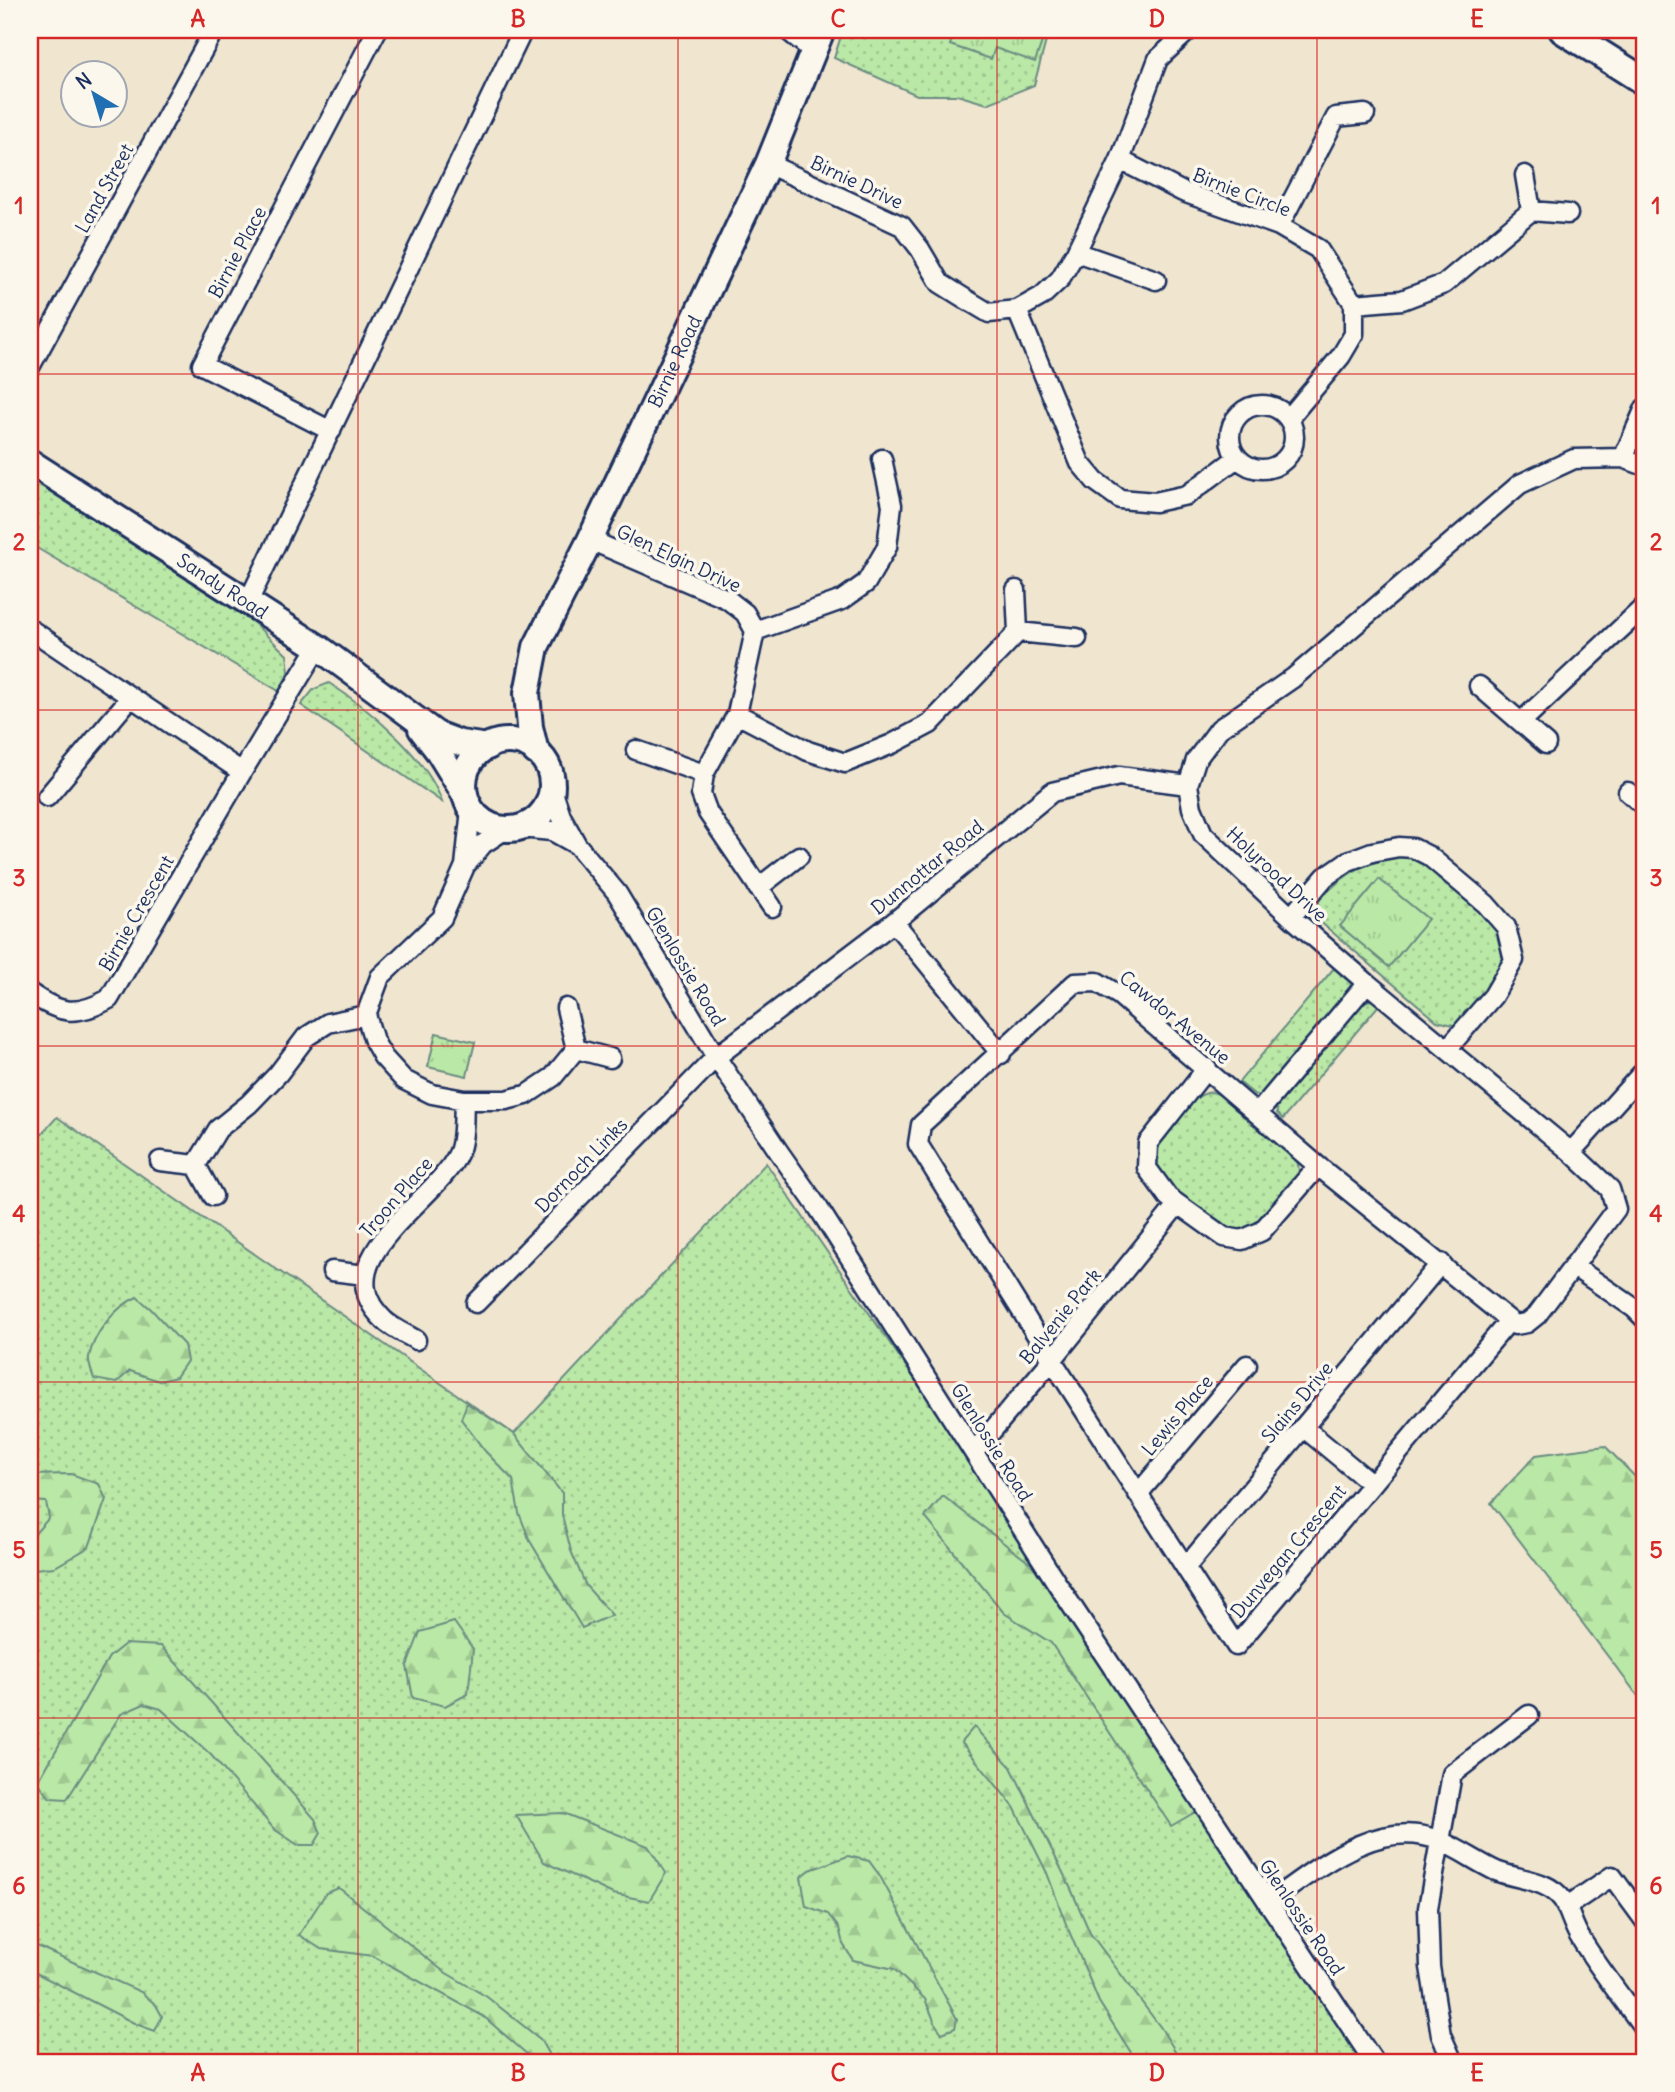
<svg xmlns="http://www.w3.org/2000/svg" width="1675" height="2092" viewBox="0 0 1675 2092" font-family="Delius,sans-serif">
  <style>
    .grass { fill: url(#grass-dots); stroke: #6a8c82; stroke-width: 2 }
    .forest { fill: url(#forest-firs); stroke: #6a8c82; stroke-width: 2 }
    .park { fill: url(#park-tufts); stroke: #6a8c82; stroke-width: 2 }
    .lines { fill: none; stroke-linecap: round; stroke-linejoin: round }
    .street-casing { stroke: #1b2f5e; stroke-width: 23 }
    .secondary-casing { stroke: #1b2f5e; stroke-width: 30 }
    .primary-casing { stroke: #1b2f5e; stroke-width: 32 }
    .street { stroke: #fbf7ec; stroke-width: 18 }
    .secondary { stroke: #fbf7ec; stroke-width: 24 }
    .primary { stroke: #fbf7ec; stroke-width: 26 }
    .grid { fill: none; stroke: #d62828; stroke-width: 2; stroke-opacity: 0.55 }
    .labels { text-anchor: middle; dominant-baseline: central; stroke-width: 7; stroke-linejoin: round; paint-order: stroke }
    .street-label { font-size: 19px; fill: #1b2f5e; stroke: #fbf7ec }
    .neatline { fill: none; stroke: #d62828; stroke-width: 2.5 }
    .grid-label { font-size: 23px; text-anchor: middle; font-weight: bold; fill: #d62828 }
  </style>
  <defs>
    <pattern id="grass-dots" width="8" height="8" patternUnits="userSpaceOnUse" patternTransform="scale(1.75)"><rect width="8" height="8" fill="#bae8a6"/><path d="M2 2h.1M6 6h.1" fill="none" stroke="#9fc791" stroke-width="1.8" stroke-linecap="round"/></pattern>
    <pattern id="forest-firs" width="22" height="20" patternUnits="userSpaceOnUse" patternTransform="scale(1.75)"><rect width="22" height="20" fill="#bae8a6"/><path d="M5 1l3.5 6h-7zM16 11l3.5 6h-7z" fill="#9fc791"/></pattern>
    <pattern id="park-tufts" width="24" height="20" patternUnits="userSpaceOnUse" patternTransform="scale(1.75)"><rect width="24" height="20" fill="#bae8a6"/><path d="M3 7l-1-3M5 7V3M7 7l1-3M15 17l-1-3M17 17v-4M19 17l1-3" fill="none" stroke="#9fc791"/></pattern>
  </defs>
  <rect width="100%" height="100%" fill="#f0e5cf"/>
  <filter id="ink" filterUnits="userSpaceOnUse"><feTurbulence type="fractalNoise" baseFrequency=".0143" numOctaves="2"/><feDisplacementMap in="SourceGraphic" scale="14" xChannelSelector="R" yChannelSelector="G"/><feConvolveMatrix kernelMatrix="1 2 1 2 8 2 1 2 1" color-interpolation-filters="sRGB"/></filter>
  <g filter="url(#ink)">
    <path class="grass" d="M843,30H1049L1034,85L987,104L957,95H917L834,58Z
      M30,476L220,597L255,624L287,655L289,672L279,691L30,544Z
      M329,683C368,708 427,757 442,802L301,705L314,689Z
      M1401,856L1422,860L1463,896L1494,924L1504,946L1503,965L1495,983L1457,1026L1437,1021L1318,920L1319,900C1348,871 1361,864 1401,856Z
      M1334,968L1351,983L1349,995L1261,1096L1255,1095L1239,1082Z
      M1372,1000L1379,1005L1283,1119L1277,1113L1276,1107L1363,1002Z
      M1212,1092L1218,1094L1297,1159L1299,1171L1297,1177L1248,1231L1230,1233C1208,1217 1143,1180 1156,1148C1161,1139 1170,1130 1176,1122C1186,1109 1194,1094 1212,1092Z
      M57,1117L514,1434L766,1163L1120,1678L1374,2062H30V1147Z"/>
    <path class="forest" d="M137,1297L151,1309L184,1345L187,1361L176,1377L159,1381L130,1371L116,1383L94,1379C92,1372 88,1364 89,1357C94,1333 115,1307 137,1297Z
      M467,1403L514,1434L562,1493V1515L571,1551L586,1586L612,1615L582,1628L530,1541L519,1513L513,1480L485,1451L461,1419Z
      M1605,1446L1645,1487V1705L1491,1503L1536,1455Z
      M71,1474L99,1484L106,1499L89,1547L55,1567L34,1569L30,1566V1539L49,1518L46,1502L30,1501V1475Z
      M943,1496L1058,1585L1204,1807L1171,1826L1051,1643L1004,1613L925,1517Z
      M454,1622L473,1649L468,1694L445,1706L413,1698L407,1666L420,1632Z
      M125,1644L161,1646L315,1819L321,1833L314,1845H298L274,1829L211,1755L161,1709L144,1704L121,1714L67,1799L50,1798L38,1782L109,1657Z
      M974,1727L1011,1767L1071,1889L1090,1933L1161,2028L1182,2062H1137L1099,2002L1066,1924L1047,1873L1014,1807L961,1742Z
      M563,1813L648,1846L666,1873L649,1901L613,1894L544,1862L516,1815Z
      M848,1856L869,1861L880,1876L957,2019L955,2028L942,2033L936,2025L925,1999L894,1969L853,1960L843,1944L839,1928L828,1914L806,1906L801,1877L810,1870Z
      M339,1888L443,1971L487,1997L540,2039L550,2057L543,2062H536L483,2016L373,1956L321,1949L299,1935L326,1893Z
      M30,1943L141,1992L156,2005L162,2016L155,2031L136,2024L30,1970Z"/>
    <path class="park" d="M955,30H1046L1035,62L995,48L991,59L950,45Z
      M1379,879L1428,919L1389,967L1340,926Z
      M436,1033L475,1042L467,1076L428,1067Z"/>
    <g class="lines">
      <g class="street-casing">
        <path id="street" d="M787,30L812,50
          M1120,160L1183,192L1279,226L1318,249L1354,304V334L1341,356L1289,418
          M768,164L902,226L920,249L940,283L964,298L989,313L1017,310L1042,296L1060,279L1076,252L1120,160L1158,59L1189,30
          M1531,211L1568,214
          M1279,226L1336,117L1365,114
          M1076,252L1156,280
          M1354,304L1402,300L1444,284L1531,211L1525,175
          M1017,310L1080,463L1095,481L1120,499L1155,502L1187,495L1237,458
          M30,367L214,30
          M1230 437a32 32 0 1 1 64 0a32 32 0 1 1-64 0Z
          M331,431L202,365L377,30
          M1623,458L1645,408
          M590,540L727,599L745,613L755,631L737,714L704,774L701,794L708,813L772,907
          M248,602L523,30
          M30,629L242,772
          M755,631L842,600L866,583L887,547L892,505L882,459
          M1018,632L1077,638
          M1479,686L1546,744
          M737,714L808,751L845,763L892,744L930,724L1018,632L1016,590
          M1521,722L1645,606
          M636,750L704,774
          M552,789L561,816L577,845L617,893L716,1057L779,1152L819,1209L1058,1585L1374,2062
          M1628,792L1645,807
          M47,797L130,698
          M471,809L465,866L442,918L380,977L366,1015L374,1041L383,1057L404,1080L432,1094L464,1100H506L526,1095L553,1077L576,1049L566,1008
          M520,828L552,831L577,845
          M465,866L483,844L506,829
          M758,888L799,856
          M1291,917L1325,877L1348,861L1372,852L1399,847L1413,848L1429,856L1486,904L1506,927L1514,960L1493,996L1448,1048
          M894,922L1001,1054
          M30,993C60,1014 76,1017 109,999L242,772L318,647
          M576,1049L610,1058
          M1207,1068L1148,1143L1147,1168L1168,1197L1224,1237L1242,1240L1262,1231L1318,1166
          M1258,1113L1367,983
          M1571,1152L1645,1070
          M160,1161L196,1165L218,1129L249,1104L278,1074L306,1037L328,1023L366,1015
          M196,1165L213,1196
          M1573,1266L1634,1308L1645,1319
          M332,1271L365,1275
          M476,1303L716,1057L894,922L1052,792L1119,776L1188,785
          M1509,1321L1236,1646L1052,1360L918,1144L921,1125L1075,983L1097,982L1119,995L1318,1166L1515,1325L1527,1323L1537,1315L1616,1209L1610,1189L1571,1152L1367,983L1291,917L1203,834L1192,808L1188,785L1196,760L1219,729L1293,678L1520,484L1574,459L1623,458L1645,466
          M416,1340C406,1334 392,1328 384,1320C321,1260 436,1202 458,1154C465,1140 463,1116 464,1100
          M1303,1427L1372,1484
          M974,1452L1052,1360L1177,1205
          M1138,1494L1247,1365
          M1186,1567L1441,1263
          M1268,1903C1315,1870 1378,1815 1440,1841C1459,1849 1477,1862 1496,1871C1518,1880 1548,1879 1563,1900C1570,1912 1573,1927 1581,1939C1600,1970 1624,2000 1645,2030
          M1566,1907L1612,1876L1645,1921
          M1453,2062L1441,2035L1430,1967L1428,1908L1452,1774L1529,1715"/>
      </g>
      <g class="secondary-casing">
        <g id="secondary">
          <path id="s1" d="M30,462L318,647L436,734L460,743L488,747"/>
          <path d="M421,729L438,751L465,795"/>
          <circle cx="508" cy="785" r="44"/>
          <path id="s2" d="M536,752L530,727L527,693L536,647L590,540L768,164L822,30"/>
        </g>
      </g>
      <g class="primary-casing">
        <path id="primary" d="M1563,30L1645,82"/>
      </g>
      <use href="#street" class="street"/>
      <use href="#secondary" class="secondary"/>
      <use href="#primary" class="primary"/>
    </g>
  </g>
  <path class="grid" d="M358,30V2062M678,30V2062M997,30V2062M1317,30V2062M30,374H1645M30,710H1645M30,1046H1645M30,1382H1645M30,1718H1645"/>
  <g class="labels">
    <g class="street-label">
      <text transform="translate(857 182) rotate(25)">Birnie Drive</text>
      <text transform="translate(104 188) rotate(-61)">Land Street</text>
      <text transform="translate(1242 192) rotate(21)">Birnie Circle</text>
      <text transform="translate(237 252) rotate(-62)">Birnie Place</text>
      <text stroke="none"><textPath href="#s2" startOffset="424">Birnie Road</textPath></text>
      <text transform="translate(679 558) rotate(25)">Glen Elgin Drive</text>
      <text stroke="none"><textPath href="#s1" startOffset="229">Sandy Road</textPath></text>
      <text transform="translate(927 867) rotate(-39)">Dunnottar Road</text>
      <text transform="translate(1277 874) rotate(43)">Holyrood Drive</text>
      <text transform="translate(136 913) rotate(-60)">Birnie Crescent</text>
      <text transform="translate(686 966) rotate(59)">Glenlossie Road</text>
      <text transform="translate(1175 1017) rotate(39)">Cawdor Avenue</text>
      <text transform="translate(581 1165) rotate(-46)">Dornoch Links</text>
      <text transform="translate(396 1197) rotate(-49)">Troon Place</text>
      <text transform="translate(1060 1316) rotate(-51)">Balvenie Park</text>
      <text transform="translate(1297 1402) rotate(-50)">Slains Drive</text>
      <text transform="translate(1177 1415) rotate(-50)">Lewis Place</text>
      <text transform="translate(992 1442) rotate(58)">Glenlossie Road</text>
      <text transform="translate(1288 1551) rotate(-50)">Dunvegan Crescent</text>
      <text transform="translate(1302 1917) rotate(56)">Glenlossie Road</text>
    </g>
  </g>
  <rect width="1675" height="2092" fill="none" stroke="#fbf7ec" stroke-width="77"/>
  <g transform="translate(94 94) rotate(322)"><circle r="33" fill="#fbf7ec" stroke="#a1a7b3" stroke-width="2"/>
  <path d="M0-5L12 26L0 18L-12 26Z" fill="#1f6fb2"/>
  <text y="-10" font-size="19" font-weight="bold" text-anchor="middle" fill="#1b2f5e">N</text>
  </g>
  <rect x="38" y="38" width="1598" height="2016" class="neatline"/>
  <g class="grid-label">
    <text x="198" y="27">A</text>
    <text x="518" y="27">B</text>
    <text x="838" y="27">C</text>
    <text x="1157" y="27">D</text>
    <text x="1477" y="27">E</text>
    <text x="19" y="214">1</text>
    <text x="1656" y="214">1</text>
    <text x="19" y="550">2</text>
    <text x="1656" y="550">2</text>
    <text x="19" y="886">3</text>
    <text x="1656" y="886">3</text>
    <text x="19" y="1222">4</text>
    <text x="1656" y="1222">4</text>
    <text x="19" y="1558">5</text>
    <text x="1656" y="1558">5</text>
    <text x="19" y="1894">6</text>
    <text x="1656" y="1894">6</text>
    <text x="198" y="2081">A</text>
    <text x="518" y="2081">B</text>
    <text x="838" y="2081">C</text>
    <text x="1157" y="2081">D</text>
    <text x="1477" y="2081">E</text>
  </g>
</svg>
